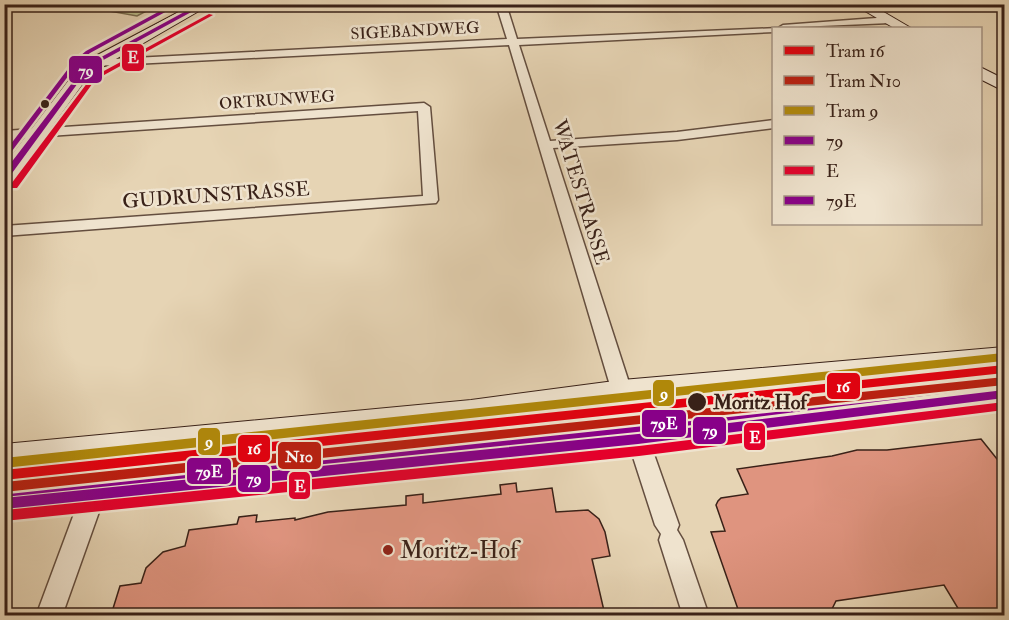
<svg xmlns="http://www.w3.org/2000/svg" width="1009" height="620" viewBox="0 0 1009 620" font-family="'IM FELL Double Pica',serif">
  <style>
    .green { fill: #b9bc8a; stroke: #796e51; stroke-width: 1.5 }
    .building { fill: #df947f; stroke: #392118; stroke-width: 1.5 }
    .lines { fill: none; stroke-linecap: round; stroke-linejoin: round }
    .street-casing { stroke: #644e3f; stroke-width: 3 }
    .secondary-casing { stroke: #392118; stroke-width: 2 }
    .street { fill: #efe3ce; fill-rule: evenodd }
    .secondary { fill: #efe3ce; fill-rule: evenodd }
    .bus-1-casing { stroke: #efe3ce; stroke-width: 5 }
    .bus-2-casing { stroke: #efe3ce; stroke-width: 5 }
    .bus-3-casing { stroke: #efe3ce; stroke-width: 5 }
    .bus-1 { fill: #808; fill-rule: evenodd }
    .bus-2 { fill: #e4002b; fill-rule: evenodd }
    .bus-3 { fill: #808; fill-rule: evenodd }
    .tram-1-casing { stroke: #efe3ce; stroke-width: 5 }
    .tram-2-casing { stroke: #efe3ce; stroke-width: 5 }
    .tram-3-casing { stroke: #efe3ce; stroke-width: 5 }
    .tram-1 { fill: #e3000f; fill-rule: evenodd }
    .tram-2 { fill: #bb1e10; fill-rule: evenodd }
    .tram-3 { fill: #b0880a; fill-rule: evenodd }
    .bus-dot { fill: #392118; stroke: #efe3ce; stroke-width: 2 }
    .poi-dot { fill: #8f2418; stroke: #efe3ce; stroke-width: 2 }
    .labels { text-anchor: middle; dominant-baseline: central; stroke-width: 5; stroke-linejoin: round; paint-order: stroke }
    .far-street-label { font-size: 16px; fill: #392118; stroke: #efe3ce }
    .street-label { font-size: 20px; fill: #392118; stroke: #efe3ce }
    .stop-label { font-size: 20px; font-weight: bold; fill: #392118; stroke: #efe3ce; text-anchor: start }
    .near-poi-label { font-size: 24px; fill: #392118; stroke: #efe3ce; text-anchor: start }
    .line-badge { stroke: #efe3ce; stroke-width: 2 }
    .badge-label { font-size: 16px; text-anchor: middle; font-weight: bold; fill: #fff }
  </style>
  <rect width="100%" height="100%" fill="#e6d4b4"/>
  <filter id="stains"><feTurbulence type="fractalNoise" baseFrequency=".00333" numOctaves="4"/><feColorMatrix values="0 0 0 0 .2 0 0 0 0 .09 0 0 0 0 .02 0 0 0 .5 -.17"/></filter>
  <radialGradient id="worn" r=".72"><stop offset=".6" stop-color="#630" stop-opacity="0"/><stop offset="1" stop-color="#630" stop-opacity=".3"/></radialGradient>
  <path class="green" d="M107,5L152,8L137,16L98,9Z"/>
  <path class="building" d="M981,439L1005,469V615H962L944,585L836,601L829,615H740L711,532L725,531L716,505L718,501L721,498L748,494L737,469L832,456L857,450H887Z
    M516,483L517,492L552,488L556,512L588,510L599,519L605,532L610,556L592,559L605,615H111L120,586L141,583L146,568L163,552L185,546L189,530L237,524L239,517L257,515L256,522L295,518V520L328,512L406,505V496L423,494V503L501,494L500,485Z"/>
  <g class="lines">
    <g class="street-casing">
      <path id="street" d="M325,4H337L333,7Z
        M496,4H506L517,39L778,28L783,25L890,17L895,20L890,23L774,28V32L519,45L550,141L677,132L774,120V128L677,140L553,148L632,392L679,525L677,530L683,540L709,616H683L659,540L661,534L655,525L612,392L509,45L94,66L88,63L94,60L507,39Z
        M424,103L430,107L438,200L436,203L4,236V226L423,196L418,111L4,139V131Z
        M93,484L101,487L105,495L62,616H36L81,495L85,487Z"/>
    </g>
    <g class="secondary-casing">
      <path id="secondary" d="M194,4H211L90,74L11,183L4,185V165L78,68L88,60Z
        M853,4H870L911,28H894Z
        M980,67L1004,79V91L980,79Z
        M1004,347V369L622,404L471,424L4,472V444L471,400L622,380Z
        M1004,382V406L638,452L4,519V488L638,426Z"/>
    </g>
    <use href="#street" class="street"/>
    <use href="#secondary" class="secondary"/>
    <g class="bus-1-casing">
      <path id="bus-1" d="M199,4H206L96,64L86,72L7,180H4V172L82,70L92,62Z
        M1004,390V398L638,444L4,509V498L638,434Z"/>
    </g>
    <g class="bus-2-casing">
      <path id="bus-2" d="M209,14L213,15L95,80L17,188H11V184L91,78Z
        M1004,402V410L639,456L4,521L5,510L639,446Z"/>
    </g>
    <g class="bus-3-casing">
      <path id="bus-3" d="M173,4H180L90,53L78,63L6,159L4,160V153L74,61L86,51Z
        M1003,378L1004,379V385L1003,386L637,432L4,497V487L637,422Z"/>
    </g>
    <use href="#bus-1" class="bus-1"/>
    <use href="#bus-2" class="bus-2"/>
    <use href="#bus-3" class="bus-3"/>
    <g class="tram-1-casing">
      <path id="tram-1" d="M1004,365V373L4,480V470Z"/>
    </g>
    <g class="tram-2-casing">
      <path id="tram-2" d="M1004,377V385L4,492L5,482Z"/>
    </g>
    <g class="tram-3-casing">
      <path id="tram-3" d="M1003,353L1004,354V360L1003,361L4,468V458Z"/>
    </g>
    <use href="#tram-1" class="tram-1"/>
    <use href="#tram-2" class="tram-2"/>
    <use href="#tram-3" class="tram-3"/>
  </g>
  <g class="bus-dot">
    <circle cx="45" cy="104" r="5"/>
    <circle cx="697" cy="402" r="10"/>
  </g>
  <circle class="poi-dot" cx="388" cy="550" r="6"/>
  <g class="labels">
    <g class="far-street-label">
      <text transform="translate(415 31) rotate(-3)">SIGEBANDWEG</text>
      <text transform="translate(277 100) rotate(-4)">ORTRUNWEG</text>
    </g>
    <g class="street-label">
      <text transform="translate(581 192) rotate(73)">WATESTRASSE</text>
      <text transform="translate(216 195) rotate(-4)">GUDRUNSTRASSE</text>
    </g>
    <g class="stop-label">
      <text x="713" y="402">Moritz Hof</text>
    </g>
    <g class="near-poi-label">
      <text x="400" y="550">Moritz-Hof</text>
    </g>
  </g>
  <g class="line-badge">
    <rect x="121" y="43" width="24" height="29" rx="6" fill="#e4002b"/>
    <rect x="68" y="55" width="35" height="29" rx="6" fill="#808"/>
    <rect x="826" y="372" width="35" height="28" rx="6" fill="#e3000f"/>
    <rect x="652" y="379" width="23" height="28" rx="6" fill="#b0880a"/>
    <rect x="641" y="409" width="46" height="29" rx="6" fill="#808"/>
    <rect x="692" y="416" width="35" height="29" rx="6" fill="#808"/>
    <rect x="743" y="422" width="23" height="29" rx="6" fill="#e4002b"/>
    <rect x="197" y="427" width="24" height="29" rx="6" fill="#b0880a"/>
    <rect x="237" y="434" width="34" height="29" rx="6" fill="#e3000f"/>
    <rect x="277" y="441" width="45" height="29" rx="6" fill="#bb1e10"/>
    <rect x="186" y="457" width="46" height="28" rx="6" fill="#808"/>
    <rect x="237" y="464" width="34" height="29" rx="6" fill="#808"/>
    <rect x="288" y="471" width="23" height="29" rx="6" fill="#e4002b"/>
  </g>
  <g class="badge-label">
    <text x="133" y="63">E</text>
    <text x="86" y="76">79</text>
    <text x="843" y="392">16</text>
    <text x="664" y="399">9</text>
    <text x="664" y="429">79E</text>
    <text x="710" y="436">79</text>
    <text x="755" y="443">E</text>
    <text x="209" y="447">9</text>
    <text x="254" y="454">16</text>
    <text x="299" y="462">N10</text>
    <text x="209" y="477">79E</text>
    <text x="254" y="484">79</text>
    <text x="300" y="492">E</text>
  </g>
  <rect width="1009" height="620" fill="none" stroke="#e6d4b4" stroke-width="24"/>
  <rect x="6" y="6" width="997" height="608" fill="none" stroke="#392118" stroke-width="3"/>
  <rect x="12" y="12" width="985" height="596" fill="none" stroke="#392118" stroke-width="1.5"/>
  <rect x="772" y="27" width="210" height="198" fill="#efe3ce" stroke="#a69585" stroke-width="1.5"/>
  <rect x="784" y="46" width="30" height="9" fill="#e3000f" stroke="#a69585" stroke-width="1.5"/>
  <text x="826" y="57" font-size="18" fill="#392118">Tram 16</text>
  <rect x="784" y="76" width="30" height="9" fill="#bb1e10" stroke="#a69585" stroke-width="1.5"/>
  <text x="826" y="87" font-size="18" fill="#392118">Tram N10</text>
  <rect x="784" y="106" width="30" height="9" fill="#b0880a" stroke="#a69585" stroke-width="1.5"/>
  <text x="826" y="117" font-size="18" fill="#392118">Tram 9</text>
  <rect x="784" y="136" width="30" height="9" fill="#880088" stroke="#a69585" stroke-width="1.5"/>
  <text x="826" y="147" font-size="18" fill="#392118">79</text>
  <rect x="784" y="166" width="30" height="9" fill="#e4002b" stroke="#a69585" stroke-width="1.5"/>
  <text x="826" y="177" font-size="18" fill="#392118">E</text>
  <rect x="784" y="196" width="30" height="9" fill="#880088" stroke="#a69585" stroke-width="1.5"/>
  <text x="826" y="207" font-size="18" fill="#392118">79E</text>
  <rect width="100%" height="100%" filter="url(#stains)"/>
  <rect width="100%" height="100%" fill="url(#worn)"/>
</svg>
